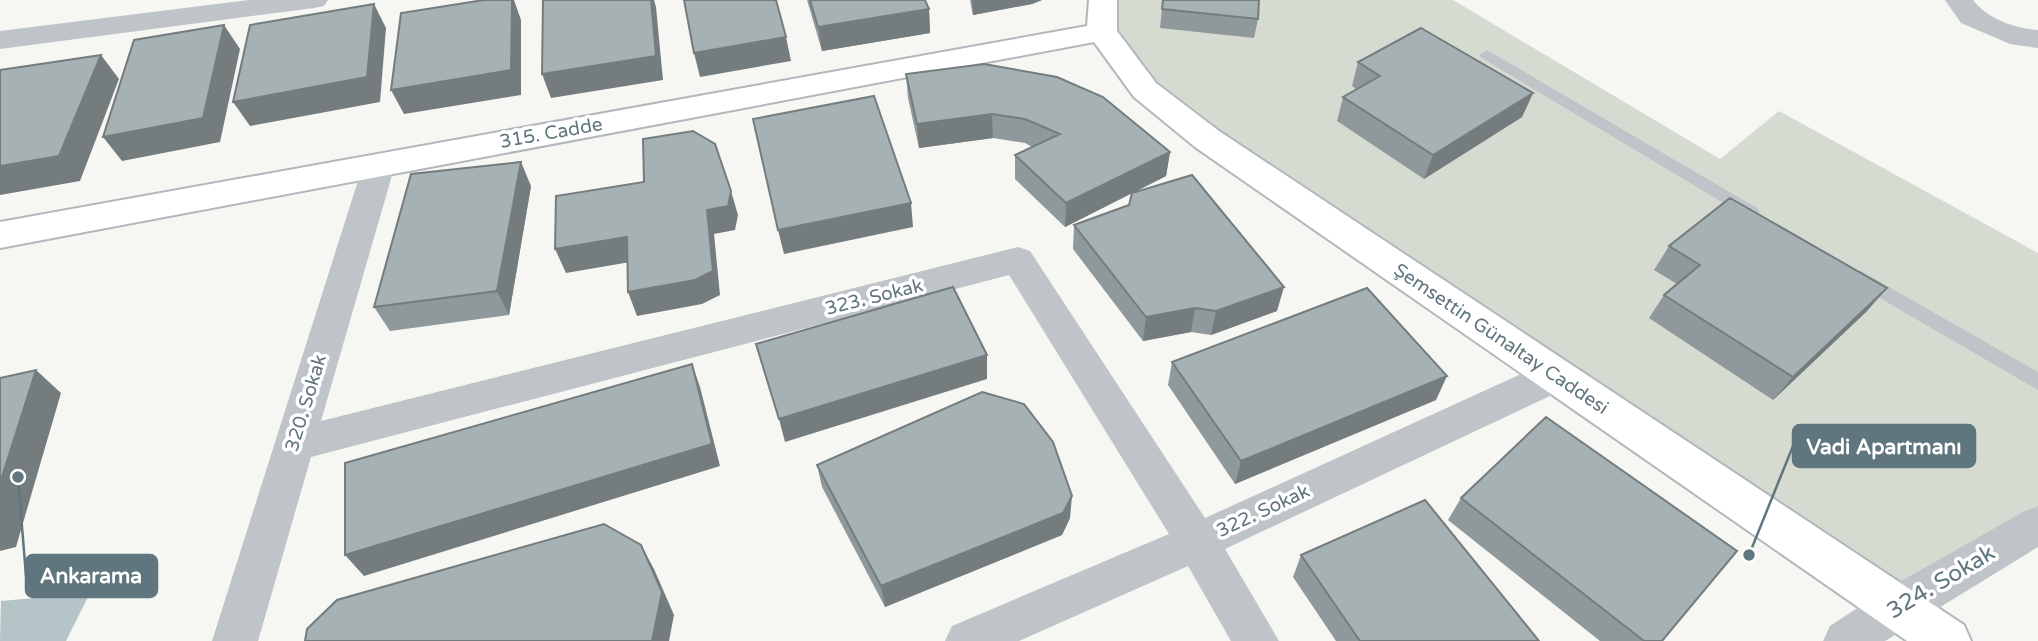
<svg xmlns="http://www.w3.org/2000/svg" width="2038" height="641" viewBox="0 0 2038 641" font-family="'Varela Round',sans-serif">
  <style>
    .green { fill: #d6dbd1 }
    .water { fill: #b5c5c7 }
    .lines { fill: none; stroke-linecap: round; stroke-linejoin: round }
    .secondary-casing { stroke: #b1b8bb; stroke-width: 4 }
    .lane { fill: #bec4c7; fill-rule: evenodd }
    .street { fill: #bec4c7; fill-rule: evenodd }
    .secondary { fill: #fff; fill-rule: evenodd }
    .wall { fill: #8f989b }
    .shaded-wall { fill: #747c7e }
    .building { fill: #a6b1b4; stroke: #747c7e; stroke-width: 2 }
    .labels { text-anchor: middle; dominant-baseline: central; stroke-width: 7; stroke-linejoin: round; paint-order: stroke }
    .street-label { font-size: 19px; fill: #60767e; stroke: #fff }
    .near-street-label { font-size: 23px; fill: #60767e; stroke: #fff }
    .leader { fill: none; stroke: #60767e; stroke-width: 2.5 }
    .callout-dot { fill: #60767e; stroke: #fff; stroke-width: 2.5 }
    .callout { fill: #60767e; stroke: #60767e; stroke-width: 2.5 }
    .callout-label { font-size: 21px; text-anchor: middle; font-weight: bold; fill: #fff }
  </style>
  <rect width="100%" height="100%" fill="#f6f6f2"/>
  <path class="green" d="M1103,0H1453L1720,159L1779,111L2038,253V525L1896,608L1207,139L1102,32Z"/>
  <path class="water" d="M90,593L66,641H0L1,601Z"/>
  <g class="lines">
    <g class="secondary-casing">
      <path id="secondary" d="M1089,0H1117V31L1156,83L1219,131L1964,625L1971,641H1907L1195,147L1134,97L1094,42L0,248V222L1087,26Z"/>
    </g>
    <path class="lane" d="M1487,50L1757,208L1760,212L1757,216H1745L1482,58L1479,55Z
      M1861,271L2038,372V390L1854,283L1852,278L1854,273Z"/>
    <path class="street" d="M249,0H328L324,6L314,8L0,49V31Z
      M1945,0H1973C1986,18 2016,29 2038,30V48L2010,44L1961,23Z
      M379,154L390,157L395,165L321,421L1018,247L1030,251L1205,518L1541,365L1555,361L1569,365L1574,376L1569,387L1225,549L1279,641H1231L1188,566L1019,641H945L952,626L1169,534L1009,275L311,457L258,641H212L363,165L368,157Z
      M2038,506V547L1885,641H1823L1830,626L1880,593L2023,512Z"/>
    <use href="#secondary" class="secondary"/>
  </g>
  <path class="wall" d="M807,0H925L929,9L930,33L822,51Z
    M970,0H1042L1032,4L973,15Z
    M1162,9L1258,19L1254,38L1160,28Z
    M1358,62L1533,93L1522,117L1424,179L1337,121L1343,97L1356,89L1352,86Z
    M906,74L1170,152L1166,176L1133,193L1277,311L1211,335L1191,332L1143,341L1073,249L1074,225L1129,205L1132,193L1065,227L1015,179V155L1032,147L1025,143L993,138L919,148L908,98Z
    M531,186L509,315L390,331L374,307Z
    M1669,246L1887,288L1866,312L1773,400L1649,318L1664,295L1677,284L1654,270Z
    M1172,362L1436,400L1235,484L1168,385Z
    M817,465L1070,518L1062,535L885,607L822,487Z
    M1461,498L1662,641H1600L1448,520Z
    M1301,555L1539,641H1336L1293,577Z"/>
  <path class="shaded-wall" d="M512,0H514L521,20V95L404,114L391,90Z
    M651,0H654L656,7L663,80L551,98L542,74Z
    M972,0H1042L1032,4L973,15Z
    M374,4L386,28L380,102L250,126L233,102Z
    M929,9L930,33L822,51L818,27Z
    M224,25L240,49L220,142L122,161L103,137Z
    M786,37L791,61L700,77L694,53Z
    M101,55L119,79L80,181L0,195V166Z
    M1533,93L1522,117L1424,179L1433,155Z
    M992,114L993,138L919,148L917,124Z
    M1170,152L1166,176L1065,227L1066,203Z
    M521,162L531,186L509,315L497,291Z
    M731,191L738,215L735,230L714,234L720,295L702,304L637,316L628,292L707,210Z
    M911,203L913,227L784,254L778,230Z
    M627,237L636,261L566,273L555,249Z
    M1284,287L1277,311L1211,335L1216,311Z
    M1887,288L1866,312L1773,400L1793,377Z
    M1195,308L1191,332L1143,341L1146,317Z
    M987,355V379L785,442L779,419Z
    M692,364L700,387L720,466L364,576L345,555Z
    M36,370L61,393L16,547L0,551V483Z
    M1447,376L1436,400L1235,484L1241,461Z
    M1072,496L1070,518L1062,535L885,607L881,586Z
    M641,545L654,569L674,615L669,641H652Z"/>
  <path class="building" d="M484,0H512L511,70L391,90L401,13Z
    M543,0H651L656,56L542,74Z
    M684,0H776L786,37L694,53Z
    M810,0H925L929,9L818,27Z
    M1163,0H1259L1258,19L1162,9Z
    M374,4L367,77L233,102L250,25Z
    M224,25L203,118L103,137L134,40Z
    M1421,28L1533,93L1433,155L1343,97L1380,76L1358,62Z
    M101,55L59,156L0,166V70Z
    M984,64L1057,77L1103,97L1170,152L1066,203L1015,155L1060,134L1025,119L992,114L917,124L906,74Z
    M874,96L911,203L778,230L753,119Z
    M693,131L715,144L731,191L728,206L707,210L713,271L695,280L628,292L627,237L555,249L556,196L644,182L643,139Z
    M521,162L497,291L374,307L411,174Z
    M1192,175L1284,287L1216,311L1195,308L1146,317L1074,225L1129,205L1132,193Z
    M1730,198L1887,288L1793,377L1664,295L1700,265L1669,246Z
    M953,287L987,355L779,419L756,344Z
    M1367,288L1447,376L1241,461L1172,362Z
    M692,364L712,444L345,555V463Z
    M36,370L0,483V378Z
    M982,392L1024,404L1053,442L1072,496L1063,513L881,586L817,465Z
    M1546,417L1737,551L1662,641H1644L1461,498Z
    M1425,500L1539,641H1360L1301,555Z
    M604,524L641,545L662,592L652,641H305L307,629L337,600Z"/>
  <g class="labels">
    <g class="street-label">
      <text transform="translate(551 133) rotate(-10)">315. Cadde</text>
      <text transform="translate(874 297) rotate(-14)">323. Sokak</text>
      <text transform="translate(1501 339) rotate(34)">Şemsettin Günaltay Caddesi</text>
      <text transform="translate(306 403) rotate(-73)">320. Sokak</text>
      <text transform="translate(1263 511) rotate(-25)">322. Sokak</text>
    </g>
    <g class="near-street-label">
      <text transform="translate(1941 582) rotate(-31)">324. Sokak</text>
    </g>
  </g>
  <path class="leader" d="M1749 555L1793 446M18 477L26 576"/>
  <g class="callout-dot">
    <circle cx="1749" cy="555" r="7"/>
    <circle cx="18" cy="477" r="7"/>
  </g>
  <g class="callout">
    <rect x="1793" y="425" width="182" height="42" rx="7"/>
    <rect x="26" y="555" width="131" height="42" rx="7"/>
  </g>
  <g class="callout-label">
    <text x="1884" y="454">Vadi Apartmanı</text>
    <text x="91" y="583">Ankarama</text>
  </g>
</svg>
